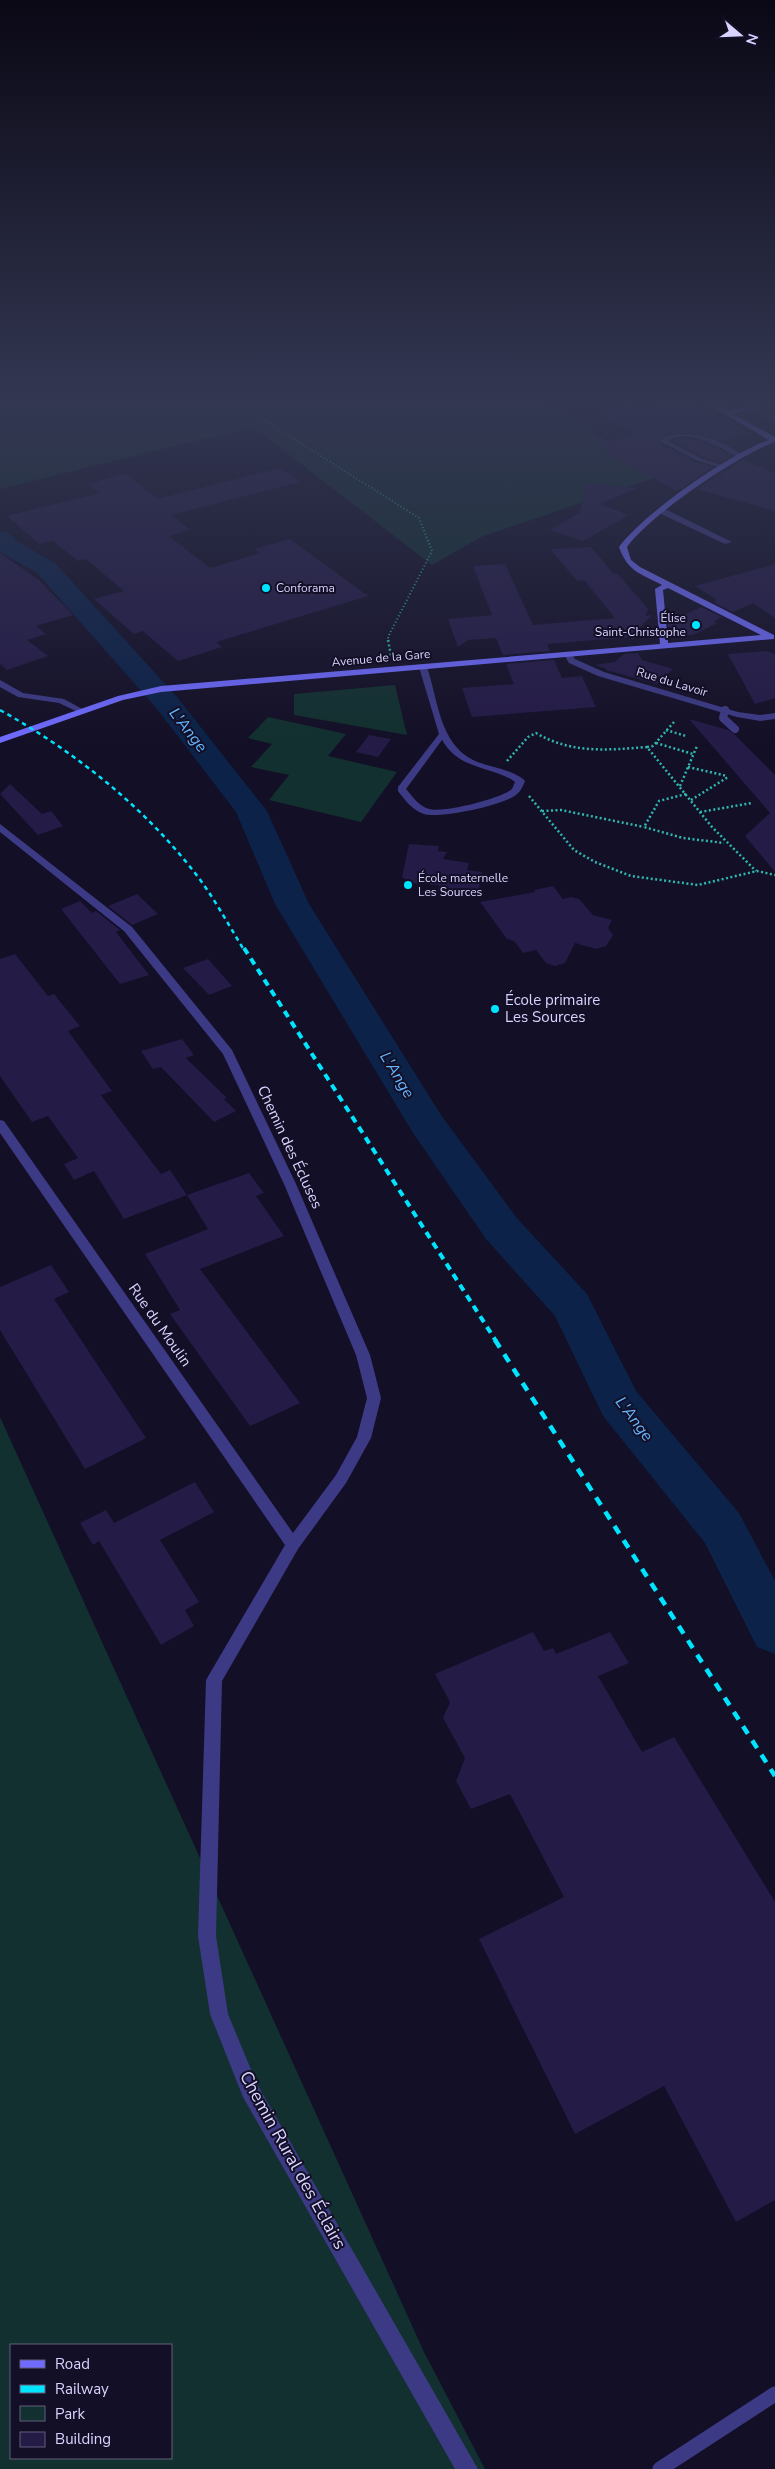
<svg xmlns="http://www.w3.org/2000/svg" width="775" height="2469" viewBox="0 0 775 2469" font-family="'Nunito Sans',sans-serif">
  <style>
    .green { fill: #12302f; fill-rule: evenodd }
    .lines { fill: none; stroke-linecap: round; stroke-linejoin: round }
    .river { fill: #0c2248; fill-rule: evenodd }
    .building { fill: #241b47 }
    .path-far1 { stroke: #2fb8b0; stroke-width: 2; stroke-dasharray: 1 2.5; stroke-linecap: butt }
    .path { stroke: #2fb8b0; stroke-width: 2.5; stroke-dasharray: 2 2.5; stroke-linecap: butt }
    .lane-far1 { stroke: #3d3a85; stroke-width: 8 }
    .lane { stroke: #3d3a85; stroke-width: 15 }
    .street { fill: #3d3a85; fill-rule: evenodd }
    .secondary { fill: #6f6bff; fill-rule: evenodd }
    .rail-far2 { stroke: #00e5ff; stroke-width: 2.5; stroke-dasharray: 4.5 4; stroke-linecap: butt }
    .rail-far1 { stroke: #00e5ff; stroke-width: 4; stroke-dasharray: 7 5.5; stroke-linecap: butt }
    .rail { stroke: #00e5ff; stroke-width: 4.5; stroke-dasharray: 9 8; stroke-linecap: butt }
    .poi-dot { fill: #00e5ff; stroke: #130f26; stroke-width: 2 }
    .labels { text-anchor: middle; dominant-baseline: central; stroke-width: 4; stroke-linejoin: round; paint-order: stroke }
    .far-poi-label { font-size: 12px; fill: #d9d4ff; stroke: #130f26; text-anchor: start }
    .far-street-label { font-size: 12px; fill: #d9d4ff; stroke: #130f26 }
    .poi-label { font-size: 15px; fill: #d9d4ff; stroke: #130f26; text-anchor: start }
    .street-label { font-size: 15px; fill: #d9d4ff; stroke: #130f26 }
    .water-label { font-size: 16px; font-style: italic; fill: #62b6ff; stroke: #130f26 }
    .near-street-label { font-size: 18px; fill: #d9d4ff; stroke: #130f26 }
  </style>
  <rect width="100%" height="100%" fill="#130f26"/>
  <path class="green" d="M0,398H535L663,475L481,537L432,565L253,427L0,489Z
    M395,685L407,735L294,715V694Z
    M268,717L346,734L328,756L397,772L361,822L269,800L289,775L251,767L272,744L248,738Z
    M0,1417L424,2352L485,2469H0ZM11,2345H171V2458H11Z"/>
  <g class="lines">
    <path class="river" d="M0,531L9,533L18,542L55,563L177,697L267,811L309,904L441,1115L516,1217L587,1294L636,1391L739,1513L775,1581V1654L757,1647L705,1543L603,1416L555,1316L486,1239L413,1133L275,904L236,812L157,709L37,573L0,552Z"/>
  </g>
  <path class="building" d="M681,400L704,412L708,411L730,421L750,434L723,441L687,432L664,436L660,444L695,462L713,467L681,489L676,491L596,445L636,434L600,413L631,405L641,409Z
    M685,438L703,442L732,456L720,463L701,456L672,441Z
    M743,460L775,473V511L696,489Z
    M279,468L300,482L171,515L190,530L169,536L210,568L260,553L254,549L290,539L368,596L216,642L222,647L178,661L143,631L134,634L94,599L124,591L86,559L78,561L53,541L39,544L7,516L99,493L87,484L126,474L158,499Z
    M588,484L638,488L599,504L629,515L583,541L550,530L579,513Z
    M591,547L614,574H618L648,609L645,616L652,615L638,629L633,640L630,637L547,644L550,651L503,655L496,638L468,640L458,647L448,619L492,615L473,566L505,564L533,625L615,618L584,580L577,581L550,549Z
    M0,553L39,580L73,615L36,626L46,634L27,640L48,656L7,670L0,664Z
    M775,564V618L753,603L733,612L713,602L717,600L695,586Z
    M701,607L722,617L714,621L717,623L693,635H687L668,626V623Z
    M766,651L775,654V698L755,704L728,654Z
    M638,653L642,660L673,669L657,684L606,670L607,669L595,665L615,662L624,654Z
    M554,660L562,678L582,676L596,707L472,717L462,688L514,684L506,664Z
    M689,719L728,730L735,735L775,775V872L745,836L770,813Z
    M369,735L391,739L378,757L356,752Z
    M10,784L42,814L51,811L63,826L38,835L0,794Z
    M409,844L439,846L438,851L447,852L443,859L469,863L467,870L482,872L478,895L438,891L439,885L411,883L402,877Z
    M553,886L563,899L571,897L579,899L593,915L612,920L608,928L613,935L606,946L596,949L575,943L565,963L555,966L546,963L536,950L523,953L514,941L507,939L480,902L535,892L534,890Z
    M137,894L158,914L132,925L108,906Z
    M80,901L92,913L96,911L120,930L116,932L149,975L120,984L61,909Z
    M15,954L48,996L54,994L80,1026L68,1031L112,1091L101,1095L161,1174L170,1170L187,1195L124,1219L94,1171L74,1180L64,1164L78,1158L48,1116L32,1122L0,1076V959Z
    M208,959L232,986L209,995L183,968Z
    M182,1039L194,1055L186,1058L227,1098L224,1099L236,1111L214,1122L161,1067L153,1069L141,1051Z
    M249,1173L264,1193L256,1196L284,1236L200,1269L300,1403L250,1426L170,1314L180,1310L145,1254L208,1229L187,1195Z
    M51,1265L69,1292L54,1299L146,1438L85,1469L0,1330V1287Z
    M195,1482L214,1512L160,1540L199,1602L185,1610L194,1626L161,1645L99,1541L93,1545L80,1523L106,1510L114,1523Z
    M533,1632L544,1651L553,1648L556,1654L610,1632L629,1663L598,1676L642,1752L674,1737L775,1902V2200L736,2222L664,2086L575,2134L479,1939L564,1897L510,1794L471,1809L456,1781L465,1758L443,1718L450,1702L435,1674Z"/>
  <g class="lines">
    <path class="path-far1" d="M229,398L419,518L432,551L388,637L389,641"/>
    <path class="path" d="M388,640L391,656
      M674,722L653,746L647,747L712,827L756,871
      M666,730L686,736
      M656,743L693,754
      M507,761L528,737L536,733C572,754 607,750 647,747
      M688,767L727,776
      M680,786L697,746
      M686,794L659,801L644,827L683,838L724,843
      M529,796L574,850L595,862L631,876L698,885L757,871L775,875
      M691,800L728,777
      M542,811L561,810L644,827
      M700,812L752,803"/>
    <path class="lane-far1" d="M725,710L723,718L735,729"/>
    <path class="lane" d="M660,2469L775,2394"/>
    <path class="street" d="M746,407L775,416V420L746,409Z
      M678,434C701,433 726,442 743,456L738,457C719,448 689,427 668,441L700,458L727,467L724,469L696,460L661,442L665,437Z
      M659,509H665L732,542L725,544L659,513Z
      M565,653H571L575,659L604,672L738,712L760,715L775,713V719L760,721L737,717L598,676L569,663L564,655Z
      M423,664L427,667C438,699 439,743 473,760C490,768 508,768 523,779L525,781C523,786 521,791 517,794C506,805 438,819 424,814C412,810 405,800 398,791V787L439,734L419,667ZM442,740C458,768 486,766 511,779L515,782L512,789C501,799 443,813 429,809C420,807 412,796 406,789Z
      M0,680L23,693L64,699L86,711L82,714L59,703L18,697L0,687Z
      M0,824L132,927L232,1050L296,1184L370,1355L381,1398L371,1438L346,1483L298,1549L222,1681L216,1936L228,2014L257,2084L478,2469H455L243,2097L210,2014L198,1936L206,1680L285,1545L0,1133V1120L4,1121L293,1533L336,1475L357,1437L367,1398L356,1355L284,1184L223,1054L124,931L0,832Z"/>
    <path class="secondary" d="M697,398H704L728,411L743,408L749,403L748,398H754V405L747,410L733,414L775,437V442C738,455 650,515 627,547L631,560L640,567L774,635V639L161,692L123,700L0,743V737L118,696L161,686L660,644L655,589L662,585C640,573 628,572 619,547C643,514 730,453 769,440ZM668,588L761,635L668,643L663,590Z"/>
    <path class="rail-far2" d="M0,710C75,752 142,805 195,873C213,896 228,924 244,950"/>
    <path class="rail-far1" d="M244,948L496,1341"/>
    <path class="rail" d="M495,1340L775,1776"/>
  </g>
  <linearGradient id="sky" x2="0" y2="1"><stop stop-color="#0a0815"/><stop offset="0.54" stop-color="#333752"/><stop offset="1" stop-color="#333752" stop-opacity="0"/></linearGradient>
  <rect width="775" height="743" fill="url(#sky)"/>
  <g class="poi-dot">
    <circle cx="266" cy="588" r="5"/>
    <circle cx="696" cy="625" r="5"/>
    <circle cx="408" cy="885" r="5"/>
    <circle cx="495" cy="1009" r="5"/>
  </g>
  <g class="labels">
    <g class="far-poi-label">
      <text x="276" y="588">Conforama</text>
      <text x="686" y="618" text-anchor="end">Élise<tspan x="686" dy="14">Saint-Christophe</tspan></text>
      <text x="418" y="878">École maternelle<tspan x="418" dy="14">Les Sources</tspan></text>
    </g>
    <g class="far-street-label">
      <text transform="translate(381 658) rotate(-5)">Avenue de la Gare</text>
      <text transform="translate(672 682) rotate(17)">Rue du Lavoir</text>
    </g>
    <g class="poi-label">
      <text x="505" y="1000">École primaire<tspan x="505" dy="17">Les Sources</tspan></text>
    </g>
    <g class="street-label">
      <text transform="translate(290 1147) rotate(65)">Chemin des Écluses</text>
      <text transform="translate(160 1325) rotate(55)">Rue du Moulin</text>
    </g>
    <g class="water-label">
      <text transform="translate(188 730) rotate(52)">L'Ange</text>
      <text transform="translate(397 1075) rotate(59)">L'Ange</text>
      <text transform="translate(634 1419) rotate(53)">L'Ange</text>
    </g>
    <g class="near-street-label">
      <text transform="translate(293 2160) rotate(61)">Chemin Rural des Éclairs</text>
    </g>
  </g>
  <rect x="10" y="2344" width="162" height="115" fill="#130f26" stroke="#625e7d"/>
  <rect x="20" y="2360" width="25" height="8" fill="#6f6bff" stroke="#625e7d"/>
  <text x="55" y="2369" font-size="15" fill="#d9d4ff">Road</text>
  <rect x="20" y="2385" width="25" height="8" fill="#00e5ff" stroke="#625e7d"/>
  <text x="55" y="2394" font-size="15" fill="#d9d4ff">Railway</text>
  <rect x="20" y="2406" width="25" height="15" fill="#12302f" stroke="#625e7d"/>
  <text x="55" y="2419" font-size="15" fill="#d9d4ff">Park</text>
  <rect x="20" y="2432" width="25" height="15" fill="#241b47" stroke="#625e7d"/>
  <text x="55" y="2444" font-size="15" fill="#d9d4ff">Building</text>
  <g transform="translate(740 35) rotate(109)" stroke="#130f26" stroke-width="4" paint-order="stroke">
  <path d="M0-4L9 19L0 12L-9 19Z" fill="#d9d4ff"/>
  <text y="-8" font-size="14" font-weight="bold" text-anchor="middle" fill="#d9d4ff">N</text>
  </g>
</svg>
